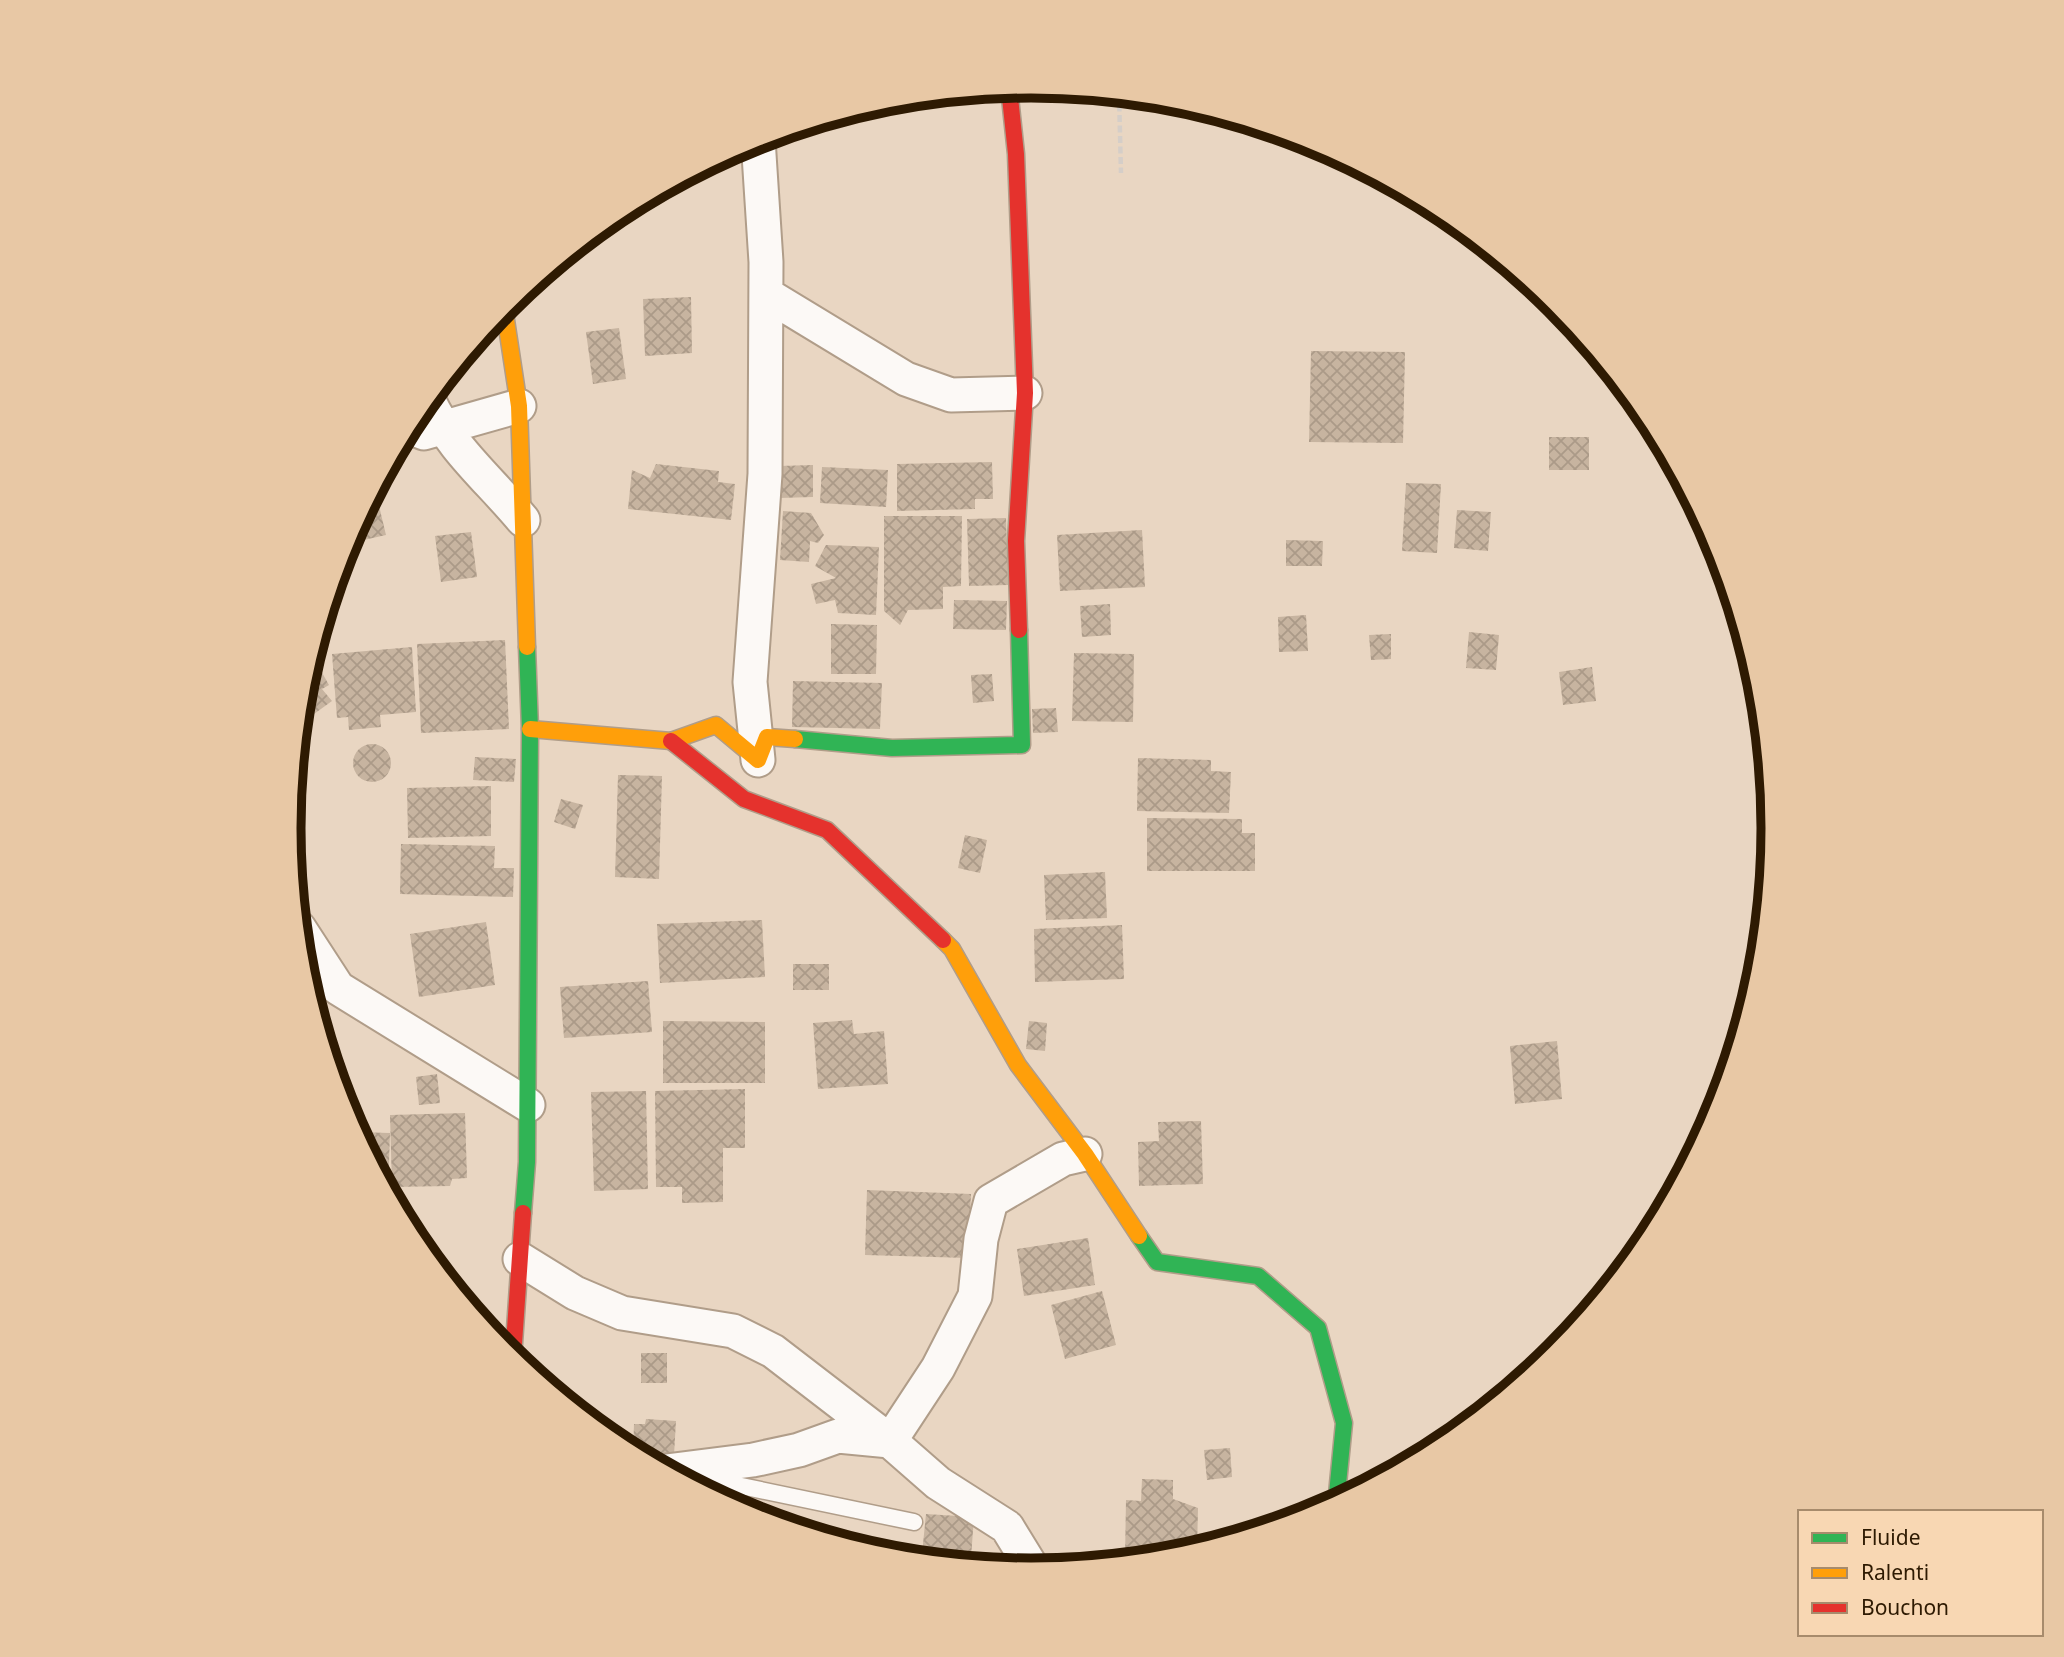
<svg xmlns="http://www.w3.org/2000/svg" width="2064" height="1657" viewBox="0 0 2064 1657" font-family="'Noto Sans',sans-serif">
  <style>
    .building { fill: url(#building-cross-hatch) }
    .lines { fill: none; stroke-linecap: round; stroke-linejoin: round }
    .lane-casing { stroke: #b09d89; stroke-width: 19 }
    .street-casing { stroke: #b09d89; stroke-width: 37 }
    .fast-casing { stroke: #b09d89; stroke-width: 19 }
    .slow-casing { stroke: #b09d89; stroke-width: 19 }
    .jam-casing { stroke: #b09d89; stroke-width: 19 }
    .path { stroke: #d5cec8; stroke-width: 4.5; stroke-dasharray: 7 3.5; stroke-linecap: butt }
    .lane { stroke: #fcf9f6; stroke-width: 16 }
    .street { stroke: #fcf9f6; stroke-width: 33 }
    .fast { stroke: #30b455; stroke-width: 16 }
    .slow { stroke: #ff9f0a; stroke-width: 16 }
    .jam { stroke: #e5322d; stroke-width: 16 }
    .rim { fill: none; stroke: #2e1a02; stroke-width: 9 }
  </style>
  <defs>
    <pattern id="building-cross-hatch" width="8" height="8" patternUnits="userSpaceOnUse" patternTransform="scale(1.75)"><rect width="8" height="8" fill="#c7b4a0"/><path d="M0 0l8 8M0 8l8-8" fill="none" stroke="#ab9a88"/></pattern>
  </defs>
  <rect width="100%" height="100%" fill="#e9d6c2"/>
  <path class="building" d="M691,297L692,353L645,356L643,299Z
    M619,328L626,379L593,384L586,332Z
    M1311,351L1405,352L1403,443L1309,442Z
    M1549,437H1589V470H1549Z
    M992,462L993,499H975V509L897,511V464Z
    M656,464L719,471L718,482L735,484L731,520L628,509L632,470L650,478Z
    M813,465V497L779,498V466Z
    M822,467L888,470L886,507L820,503Z
    M1406,483L1441,484L1437,553L1402,551Z
    M375,489L386,535L346,544Z
    M1457,510L1491,512L1488,551L1454,548Z
    M783,511L811,513L824,535L818,543L810,541L809,562L780,560Z
    M884,516H962L961,586L943,587V609L908,610L900,625L884,611Z
    M1006,518L1008,585L969,586L967,519Z
    M1142,530L1145,587L1060,591L1057,535Z
    M471,532L477,577L441,582L435,536Z
    M1286,540L1323,541L1322,566H1286Z
    M826,545L879,547L876,615L838,613L835,600L816,604L811,584L836,578L815,566Z
    M954,600L1007,601L1006,630L953,629Z
    M1110,604L1111,635L1082,637L1080,606Z
    M1306,615L1308,651L1279,652L1278,617Z
    M831,624L877,625L876,674H831Z
    M1469,632L1499,635L1496,670L1466,668Z
    M1391,634V659L1371,660L1369,635Z
    M505,640L509,729L421,733L417,644Z
    M412,647L416,712L380,715L381,727L349,730L348,717L337,718L332,654Z
    M1074,653L1134,654L1133,722L1072,721Z
    M312,655L329,685L322,689L332,701L314,714L302,699Z
    M1592,667L1596,701L1563,705L1559,672Z
    M992,674L994,701L973,703L971,675Z
    M793,681L882,683L880,729L792,727Z
    M1056,708L1058,732L1033,733L1032,709Z
    M353 763a19 19 0 1 1 38 0a19 19 0 1 1-38 0Z
    M475,757L516,759L514,782L473,780Z
    M1138,758L1211,760V771L1231,772L1229,813L1137,811Z
    M618,775L662,776L659,879L615,877Z
    M491,786V836L408,838L407,788Z
    M561,799L583,805L575,829L554,822Z
    M1147,818L1242,819V833H1255V871H1147Z
    M965,835L987,840L980,873L958,868Z
    M401,844L495,846L494,868H514L513,897L400,894Z
    M1105,872L1107,918L1046,920L1044,875Z
    M762,920L765,977L660,983L657,924Z
    M486,922L495,985L419,997L410,934Z
    M1122,925L1124,979L1035,982L1034,929Z
    M793,964H829V990H793Z
    M648,981L652,1032L564,1038L560,987Z
    M852,1020L854,1034L884,1031L888,1084L818,1089L813,1023Z
    M663,1021L765,1022V1083H663Z
    M1029,1021L1047,1023L1045,1051L1026,1049Z
    M1557,1041L1562,1099L1515,1104L1510,1046Z
    M437,1074L440,1103L419,1105L416,1077Z
    M745,1089V1148H723V1202L682,1203V1187H656L655,1091Z
    M646,1091L648,1189L594,1191L591,1092Z
    M465,1113L467,1178L452,1179L450,1186L392,1187L390,1115Z
    M1201,1121L1203,1184L1139,1186L1138,1142L1159,1141L1158,1122Z
    M356,1132L390,1133L388,1193L385,1185Z
    M867,1190L971,1194L968,1258L865,1255Z
    M1088,1238L1095,1285L1024,1296L1017,1249Z
    M1102,1291L1116,1345L1065,1359L1051,1305Z
    M641,1353H667V1383H641Z
    M646,1419L676,1421L674,1455L633,1453L634,1424H645Z
    M1230,1448L1232,1477L1207,1480L1204,1450Z
    M1142,1479L1173,1480V1499L1198,1508L1197,1551L1177,1557L1125,1559L1126,1500L1141,1501Z
    M926,1514L974,1517L971,1558L922,1554Z"/>
  <g class="lines">
    <g class="lane-casing">
      <path id="lane" d="M698,1477L914,1522"/>
    </g>
    <g class="street-casing">
      <path id="street" d="M758,139L766,262L765,474L750,682L758,760
        M766,294L906,379L951,395L1025,393
        M428,399C451,449 488,478 523,520
        M409,427L424,433L519,406
        M299,928L338,988L528,1105
        M520,1259L575,1293L622,1313L733,1331L773,1351L890,1441L938,1368L975,1296L981,1239L991,1201L1063,1159L1085,1154
        M666,1471L753,1460L799,1450L838,1436L890,1441L938,1483L1007,1527L1034,1571"/>
    </g>
    <g class="fast-casing">
      <path id="fast" d="M795,739L892,748L1022,745L1019,630
        M523,1213L527,1162L530,729L527,647
        M1139,1236L1157,1262L1258,1276L1318,1328L1344,1423L1336,1504"/>
    </g>
    <g class="slow-casing">
      <path id="slow" d="M504,307L519,406L527,647
        M530,729L671,741L716,725L758,760L767,737L795,739
        M943,940L952,949L1018,1065L1085,1154L1139,1236"/>
    </g>
    <g class="jam-casing">
      <path id="jam" d="M1009,88L1016,154L1025,393L1016,541L1019,630
        M671,741L744,799L827,830L943,940
        M513,1358L523,1213"/>
    </g>
    <path class="path" d="M1119,94L1121,173"/>
    <use href="#lane" class="lane"/>
    <use href="#street" class="street"/>
    <use href="#fast" class="fast"/>
    <use href="#slow" class="slow"/>
    <use href="#jam" class="jam"/>
  </g>
  <path d="M0 0H2064V1657H0ZM301 828a730 730 0 1 1 1460 0a730 730 0 1 1-1460 0Z" fill="#e8c8a5" fill-rule="evenodd"/>
  <path class="rim" d="M301 828a730 730 0 1 1 1460 0a730 730 0 1 1-1460 0Z"/>
  <rect x="1798" y="1510" width="245" height="126" fill="#f8d7b3" stroke="#a78b6c" stroke-width="2"/>
  <rect x="1812" y="1533" width="35" height="10" fill="#30b455" stroke="#a78b6c" stroke-width="2"/>
  <text x="1861" y="1545" font-size="21" fill="#2e1a02">Fluide</text>
  <rect x="1812" y="1568" width="35" height="10" fill="#ff9f0a" stroke="#a78b6c" stroke-width="2"/>
  <text x="1861" y="1580" font-size="21" fill="#2e1a02">Ralenti</text>
  <rect x="1812" y="1603" width="35" height="10" fill="#e5322d" stroke="#a78b6c" stroke-width="2"/>
  <text x="1861" y="1615" font-size="21" fill="#2e1a02">Bouchon</text>
</svg>
